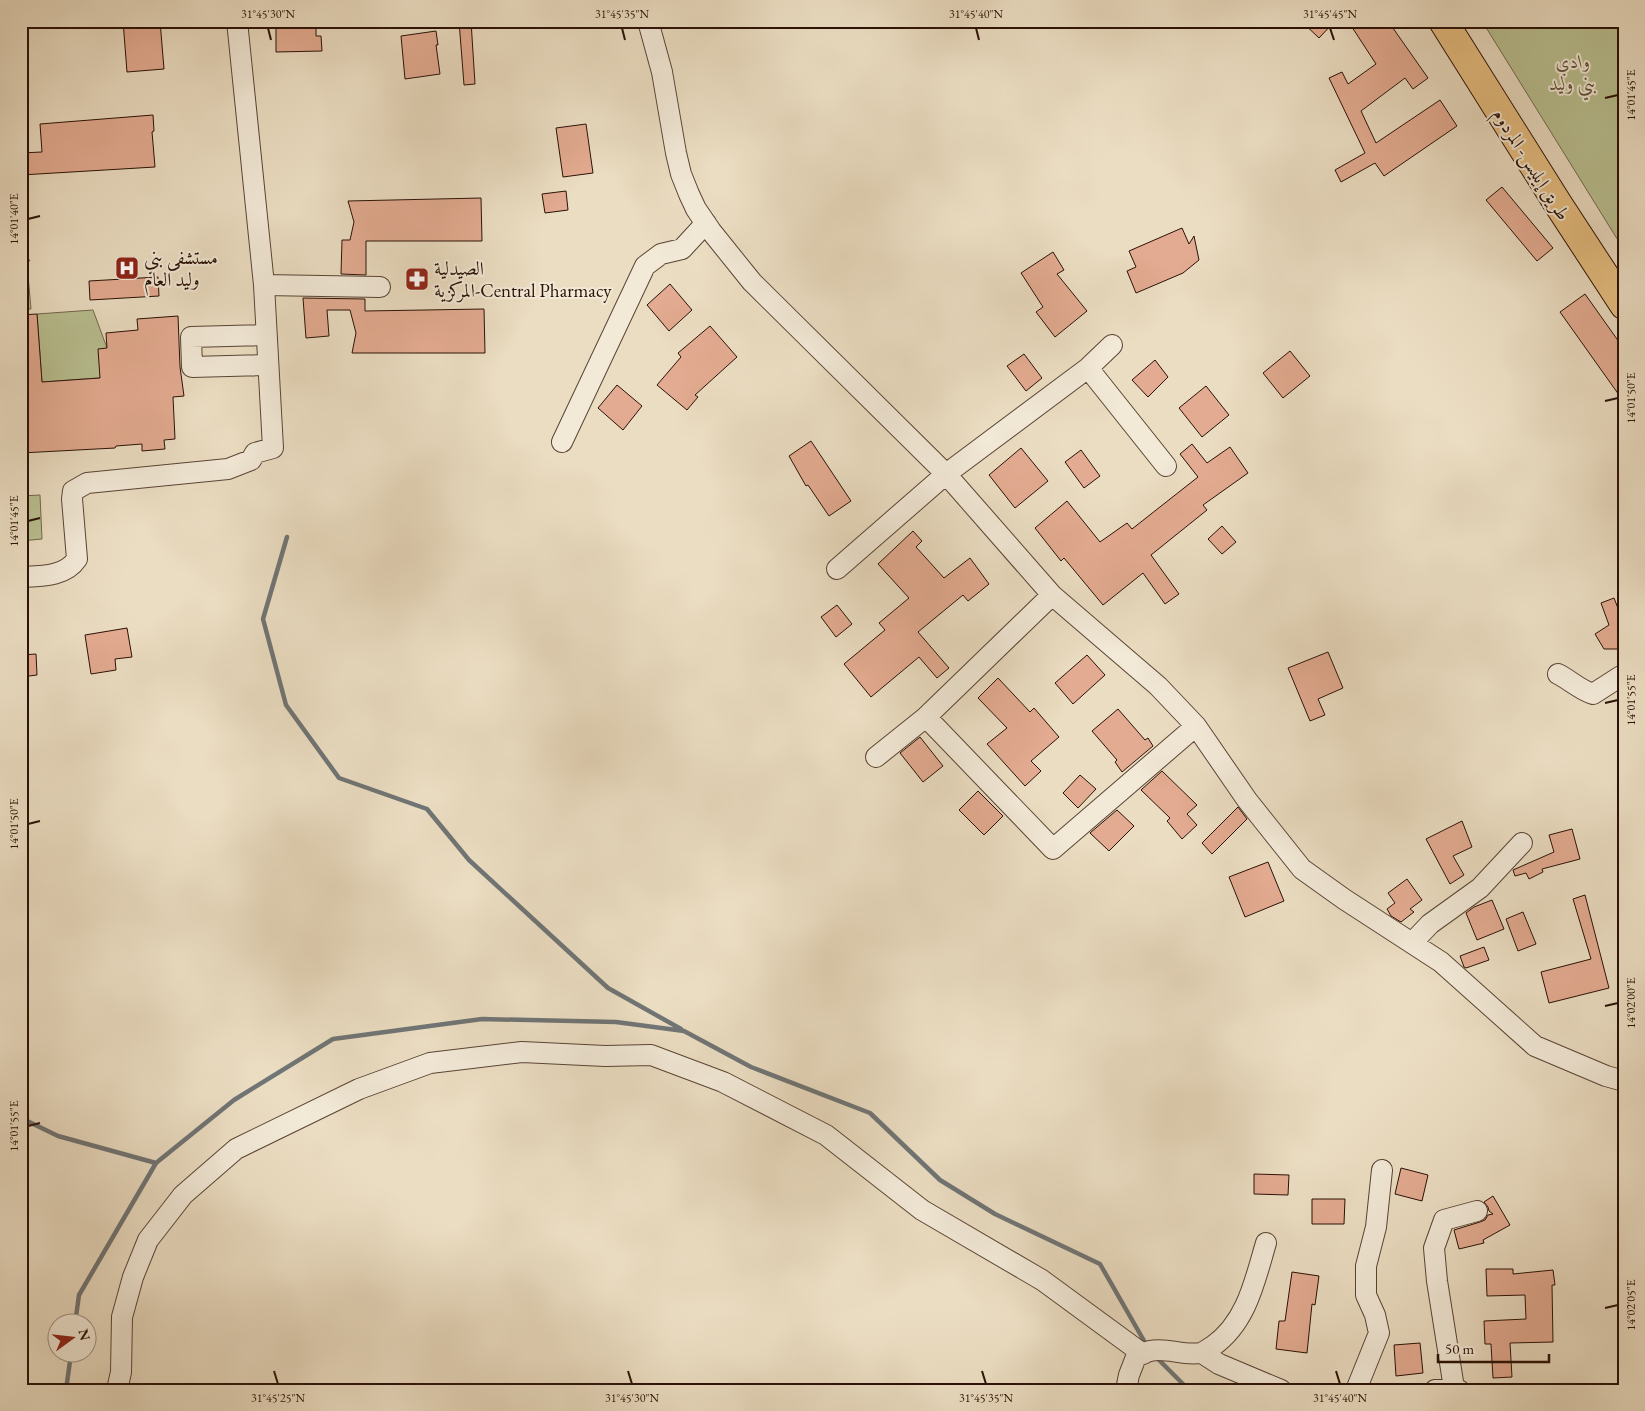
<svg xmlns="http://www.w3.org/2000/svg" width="1645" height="1411" font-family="'EB Garamond',Amiri,serif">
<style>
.green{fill:#b9c092;stroke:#72684c}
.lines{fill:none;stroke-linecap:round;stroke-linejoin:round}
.stream{stroke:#707575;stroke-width:4.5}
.building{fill:#e3ab91;stroke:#2a1106}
.minor-casing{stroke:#5a4435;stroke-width:22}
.highway-casing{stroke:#2a1106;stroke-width:30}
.minor{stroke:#f2e9d7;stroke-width:20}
.highway{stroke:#e6be81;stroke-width:28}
.ticks{fill:none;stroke:#2a1106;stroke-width:2}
.labels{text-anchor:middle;stroke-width:4;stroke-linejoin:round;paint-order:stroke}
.park-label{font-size:19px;font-style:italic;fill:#5c4e37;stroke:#f2e9d7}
.street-label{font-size:19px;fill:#2a1106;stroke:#f2e9d7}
.poi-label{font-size:19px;fill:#2a1106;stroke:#f2e9d7;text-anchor:start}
.neatline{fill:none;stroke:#2a1106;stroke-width:2}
.ticks-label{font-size:12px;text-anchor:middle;fill:#2a1106}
</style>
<rect width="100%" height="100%" fill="#ebddc2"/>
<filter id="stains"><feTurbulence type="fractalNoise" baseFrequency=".004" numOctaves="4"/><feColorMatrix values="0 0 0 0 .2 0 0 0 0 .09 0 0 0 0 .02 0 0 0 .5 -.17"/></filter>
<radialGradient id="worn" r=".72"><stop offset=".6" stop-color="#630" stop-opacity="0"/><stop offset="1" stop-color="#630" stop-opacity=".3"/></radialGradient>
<path class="green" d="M 1482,21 L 1624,21 L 1624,250 Z
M 30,260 L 27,264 L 31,309 L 21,309 L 21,261 Z
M 93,310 L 107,348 L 112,377 L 42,382 L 37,314 Z
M 40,495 L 42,539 L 21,541 L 21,496 Z"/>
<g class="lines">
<path class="stream" d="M 287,537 L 263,619 L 286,705 L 339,778 L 427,809 L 469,860 L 608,988 L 681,1029
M 21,1118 L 58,1136 L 156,1163
M 75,1324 L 79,1295 L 156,1163 L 234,1100 L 333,1039 L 482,1019 L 616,1022 L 684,1031 L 751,1067 L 870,1113 L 940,1180 L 995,1214 L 1100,1264 L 1147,1346
M 1156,1357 L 1189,1390
M 66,1390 L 71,1354"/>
</g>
<path class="building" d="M 123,21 L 160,21 L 164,69 L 127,72 Z
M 276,21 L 309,21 L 309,27 L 316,27 L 316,36 L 321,36 L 322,51 L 276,52 Z
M 459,21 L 471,21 L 475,84 L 464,85 Z
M 1301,21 L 1335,21 L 1319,38 Z
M 1348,21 L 1388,21 L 1428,78 L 1413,89 L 1405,78 L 1361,111 L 1376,143 L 1440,100 L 1457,126 L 1384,176 L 1375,163 L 1341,182 L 1335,170 L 1365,153 L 1329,78 L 1342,72 L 1348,84 L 1376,64 Z
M 436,31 L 438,45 L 436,45 L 440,74 L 405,79 L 401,36 Z
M 153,115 L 154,131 L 152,132 L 155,167 L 21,175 L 21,153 L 42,152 L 40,124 Z
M 586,124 L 593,173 L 563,177 L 556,128 Z
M 1502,187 L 1553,248 L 1537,261 L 1486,200 Z
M 566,191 L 568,210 L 545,213 L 542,194 Z
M 481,198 L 482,241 L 366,241 L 366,275 L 341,274 L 342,240 L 350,240 L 354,222 L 348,201 Z
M 1182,228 L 1189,244 L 1194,236 L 1199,260 L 1183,273 L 1136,293 L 1127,271 L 1136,267 L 1129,251 Z
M 1053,252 L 1064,270 L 1057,274 L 1087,311 L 1055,337 L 1036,312 L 1043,307 L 1021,273 Z
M 158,277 L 159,296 L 90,300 L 89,281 Z
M 670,284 L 692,310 L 669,331 L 647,305 Z
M 1585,294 L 1624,349 L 1624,402 L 1560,312 Z
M 303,298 L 365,299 L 365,311 L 484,309 L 485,353 L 352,353 L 356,333 L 350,310 L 327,310 L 329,336 L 306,338 Z
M 37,314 L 42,382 L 100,378 L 98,349 L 107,348 L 106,333 L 138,330 L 137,319 L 178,316 L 180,367 L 184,396 L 173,397 L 175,439 L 164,440 L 165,449 L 142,451 L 142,444 L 116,446 L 115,448 L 21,453 L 21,315 Z
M 710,326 L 737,357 L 695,395 L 698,397 L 687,410 L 657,385 L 681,357 L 678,353 Z
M 1290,351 L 1310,376 L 1283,398 L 1263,373 Z
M 1024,354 L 1042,378 L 1026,391 L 1007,366 Z
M 1155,360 L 1168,377 L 1148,397 L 1132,380 Z
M 617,385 L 642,406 L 623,430 L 598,408 Z
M 1206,386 L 1229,415 L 1202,437 L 1179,408 Z
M 811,441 L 851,501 L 829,516 L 808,485 L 806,486 L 789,456 Z
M 1192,444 L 1207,463 L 1230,447 L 1248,473 L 1203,505 L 1207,510 L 1151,555 L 1179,594 L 1165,604 L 1143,573 L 1103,605 L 1064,558 L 1061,561 L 1035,528 L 1067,501 L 1100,542 L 1127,523 L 1132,529 L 1198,477 L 1180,454 Z
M 1021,448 L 1048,481 L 1015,508 L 989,475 Z
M 1081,450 L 1100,476 L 1084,488 L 1065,462 Z
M 1222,526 L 1236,542 L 1222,554 L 1208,539 Z
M 913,531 L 922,541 L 916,547 L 944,578 L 970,558 L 989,584 L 968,601 L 963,595 L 918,632 L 949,668 L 937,678 L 919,657 L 871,697 L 844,664 L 885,630 L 879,623 L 909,598 L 878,564 Z
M 1614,598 L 1621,616 L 1624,616 L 1624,649 L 1604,649 L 1595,634 L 1609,625 L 1601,603 Z
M 837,605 L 852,624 L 836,637 L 821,617 Z
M 127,628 L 132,657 L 115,659 L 116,670 L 91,674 L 85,635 Z
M 1328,652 L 1343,688 L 1318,699 L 1325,715 L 1310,721 L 1288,668 Z
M 36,654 L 37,675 L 21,677 L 21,655 Z
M 1087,655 L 1105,675 L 1073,704 L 1055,683 Z
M 998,678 L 1030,712 L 1034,708 L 1059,737 L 1031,761 L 1041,771 L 1025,786 L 987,744 L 1007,728 L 978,698 Z
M 1118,709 L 1145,740 L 1148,738 L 1153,746 L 1122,772 L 1115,762 L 1117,760 L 1092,731 Z
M 920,737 L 943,766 L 923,782 L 900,753 Z
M 1162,771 L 1197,805 L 1187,814 L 1197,825 L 1182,839 L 1167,821 L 1170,818 L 1141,790 Z
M 1080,775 L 1096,789 L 1078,808 L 1063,793 Z
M 978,791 L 1003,816 L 984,835 L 959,810 Z
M 1238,807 L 1247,819 L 1212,854 L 1202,843 Z
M 1117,810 L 1134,826 L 1109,851 L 1090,833 Z
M 1462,821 L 1472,847 L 1453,856 L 1464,875 L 1450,884 L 1426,839 Z
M 1572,829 L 1580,859 L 1542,869 L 1543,872 L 1529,879 L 1526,873 L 1515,876 L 1513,870 L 1554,852 L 1549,835 Z
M 1268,862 L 1284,901 L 1245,917 L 1229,877 Z
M 1407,879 L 1422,900 L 1410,909 L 1414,912 L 1401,922 L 1391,916 L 1387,909 L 1395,903 L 1388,893 Z
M 1585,895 L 1609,988 L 1549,1003 L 1541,972 L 1591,959 L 1573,899 Z
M 1492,900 L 1504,929 L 1477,940 L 1466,913 L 1474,907 Z
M 1523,912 L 1536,944 L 1518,951 L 1506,919 Z
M 1484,947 L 1489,960 L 1466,968 L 1464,967 L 1460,956 Z
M 1401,1168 L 1428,1175 L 1422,1201 L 1395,1194 Z
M 1254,1174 L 1289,1175 L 1288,1195 L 1254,1194 Z
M 1493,1196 L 1510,1225 L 1483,1240 L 1484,1243 L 1459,1249 L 1454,1230 L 1480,1222 L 1485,1220 L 1488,1215 L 1493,1214 L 1489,1211 L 1488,1207 L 1484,1202 Z
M 1312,1199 L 1345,1199 L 1344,1224 L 1312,1224 Z
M 1486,1269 L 1513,1269 L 1513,1274 L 1553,1270 L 1555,1285 L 1552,1285 L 1553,1342 L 1510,1343 L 1512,1377 L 1493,1378 L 1491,1344 L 1485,1344 L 1484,1321 L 1526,1319 L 1525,1295 L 1487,1296 Z
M 1292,1272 L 1319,1276 L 1315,1305 L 1312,1304 L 1307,1353 L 1276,1349 L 1279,1321 L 1285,1321 Z
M 1420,1343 L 1423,1373 L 1396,1376 L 1394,1345 Z"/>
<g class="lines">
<g class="minor-casing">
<path id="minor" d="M 648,21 L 662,72 L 676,153 L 681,174 L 689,194 L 696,209 L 711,231 L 752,282 L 946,474 L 1052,595 L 1158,686 L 1196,726 L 1247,800 L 1302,869 L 1344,899 L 1441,962 L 1535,1046 L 1606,1076 L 1624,1081
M 264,285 L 380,287
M 265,335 L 191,337 L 192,367 L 268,365
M 1088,368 L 1166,466
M 562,442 L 645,266 L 661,254 L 682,249 L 706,223
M 837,569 L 946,474 L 1088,368 L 1112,345
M 21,577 C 41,576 65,577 77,559 L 72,499 L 73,491 L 87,483 L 228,469 L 251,460 L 255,453 L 273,448 L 264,285 L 237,21
M 1558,674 C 1570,680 1580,690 1593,694 L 1621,676 L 1624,677
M 926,717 L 1053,849 L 1196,726
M 876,757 L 926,717 L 1052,595
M 1412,943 L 1430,924 L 1480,888 L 1522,843
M 1202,1353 L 1219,1364 L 1281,1390
M 1454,1388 L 1437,1281 L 1434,1248 L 1444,1220 L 1477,1211
M 117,1390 L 121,1372 L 122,1317 L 133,1277 L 148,1240 L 183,1195 L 236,1149 L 359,1089 L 430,1063 L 522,1052 L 605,1056 L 651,1055 L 723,1082 L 826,1135 L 922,1210 L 1042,1280 L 1143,1354
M 1126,1390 L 1129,1375 L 1136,1357 C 1141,1355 1146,1352 1150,1351 C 1167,1347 1182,1356 1200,1353 C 1205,1352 1209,1348 1213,1346 C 1247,1322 1255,1280 1266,1243
M 1356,1390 L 1379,1333 L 1375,1315 L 1366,1295 L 1366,1266 L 1376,1227 L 1382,1170
M 1435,1390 L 1454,1388 L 1459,1390"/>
</g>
<g class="highway-casing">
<path id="highway" d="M 1443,21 L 1558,204 L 1624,305"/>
</g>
<use href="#minor" class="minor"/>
<use href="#highway" class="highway"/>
</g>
<path class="ticks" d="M 268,28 L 271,40M 622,28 L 625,40M 976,28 L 979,40M 1330,28 L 1334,40M 1605,98 L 1618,95M 28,219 L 40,216M 1605,401 L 1618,398M 28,521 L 40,518M 1605,703 L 1618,700M 28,824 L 40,821M 1605,1006 L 1618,1003M 28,1126 L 40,1123M 1605,1308 L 1618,1305M 274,1371 L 278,1384M 628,1371 L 632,1384M 982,1371 L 986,1384M 1336,1371 L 1340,1384"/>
<defs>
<g id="hospital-square" transform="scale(1.25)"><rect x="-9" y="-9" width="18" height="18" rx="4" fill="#8f2418" stroke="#f2e9d7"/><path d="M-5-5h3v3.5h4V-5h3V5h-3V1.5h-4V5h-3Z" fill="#fff"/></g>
<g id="pharmacy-square" transform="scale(1.25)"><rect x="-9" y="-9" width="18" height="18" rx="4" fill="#8f2418" stroke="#f2e9d7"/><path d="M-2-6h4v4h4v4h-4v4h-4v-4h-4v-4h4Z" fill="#fff"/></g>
</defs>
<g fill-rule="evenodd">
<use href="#hospital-square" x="127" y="268"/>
<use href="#pharmacy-square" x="417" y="279"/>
</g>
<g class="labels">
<g class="park-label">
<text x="1573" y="68">وادي<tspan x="1573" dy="22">بني وليد</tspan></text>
</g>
<g class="street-label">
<text transform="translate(1532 164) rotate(58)" y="7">طريق إيليس- المردوم</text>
</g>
<g class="poi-label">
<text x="144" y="264">مستشفى بني<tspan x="144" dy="22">وليد العام</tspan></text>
<text x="434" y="275">الصيدلية<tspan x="434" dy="22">المركزية-Central Pharmacy</tspan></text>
</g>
</g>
<rect width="1645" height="1411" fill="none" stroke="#ebddc2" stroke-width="55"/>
<g transform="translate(72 1338) rotate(75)"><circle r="24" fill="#f2e9d7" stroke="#a29383"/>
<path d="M0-4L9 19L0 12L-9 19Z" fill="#8f2418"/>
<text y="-8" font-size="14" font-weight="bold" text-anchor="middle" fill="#2a1106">N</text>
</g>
<path d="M1438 1354v8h111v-8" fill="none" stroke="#2a1106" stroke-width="2.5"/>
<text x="1445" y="1354" font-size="15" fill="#2a1106" stroke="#f2e9d7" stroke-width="4" paint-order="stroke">50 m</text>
<rect x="28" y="28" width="1590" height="1356" class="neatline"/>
<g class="ticks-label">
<text x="268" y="18">31°45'30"N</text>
<text x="622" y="18">31°45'35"N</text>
<text x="976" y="18">31°45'40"N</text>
<text x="1330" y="18">31°45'45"N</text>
<text transform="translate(1631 95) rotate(-90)" y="4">14°01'45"E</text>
<text transform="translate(14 219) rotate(-90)" y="4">14°01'40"E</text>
<text transform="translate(1631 398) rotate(-90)" y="4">14°01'50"E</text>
<text transform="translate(14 521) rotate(-90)" y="4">14°01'45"E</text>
<text transform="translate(1631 700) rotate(-90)" y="4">14°01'55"E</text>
<text transform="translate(14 824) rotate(-90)" y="4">14°01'50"E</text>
<text transform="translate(1631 1003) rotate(-90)" y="4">14°02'00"E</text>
<text transform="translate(14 1126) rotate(-90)" y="4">14°01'55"E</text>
<text transform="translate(1631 1305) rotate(-90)" y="4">14°02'05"E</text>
<text x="278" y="1402">31°45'25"N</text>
<text x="632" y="1402">31°45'30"N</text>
<text x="986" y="1402">31°45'35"N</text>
<text x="1340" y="1402">31°45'40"N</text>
</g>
<rect width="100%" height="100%" filter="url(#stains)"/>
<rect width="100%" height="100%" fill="url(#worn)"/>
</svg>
